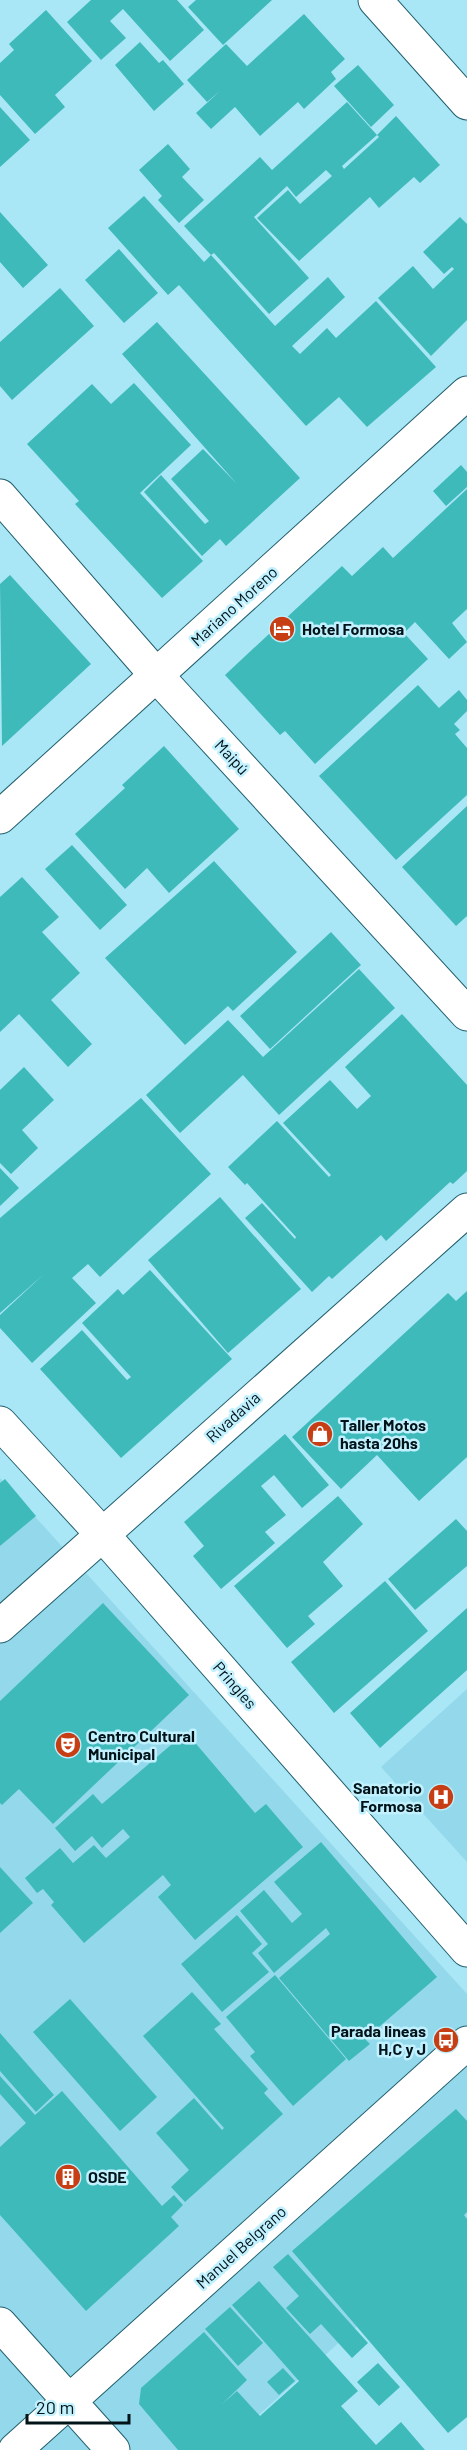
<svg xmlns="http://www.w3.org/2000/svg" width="467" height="2450" font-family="Barlow,sans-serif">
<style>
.built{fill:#93d9eb}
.building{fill:#3fbabb}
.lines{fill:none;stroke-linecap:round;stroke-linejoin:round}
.street-casing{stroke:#225f6d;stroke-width:35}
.street{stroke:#fff;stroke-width:33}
.labels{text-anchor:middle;stroke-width:5;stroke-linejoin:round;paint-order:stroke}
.street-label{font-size:16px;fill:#001319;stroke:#c1f1fe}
.poi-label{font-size:16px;font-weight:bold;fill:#001319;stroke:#c1f1fe;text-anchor:start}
</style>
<rect width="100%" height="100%" fill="#a9e6f6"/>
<path class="built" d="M 0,1478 L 467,1994 L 467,2227 L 220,2450 L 0,2450 Z
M 467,1689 L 467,1862 L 381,1767 Z"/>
<path class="building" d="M 91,0 L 177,0 L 204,30 L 170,61 L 123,9 L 110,21 L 126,38 L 101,60 L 67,22 Z
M 196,0 L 272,0 L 223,45 L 188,7 Z
M 46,10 L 92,61 L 55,95 L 65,107 L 35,134 L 0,95 L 0,63 L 14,50 L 9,44 Z
M 304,14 L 345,59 L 331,72 L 336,79 L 304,109 L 298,102 L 260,136 L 235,107 L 211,129 L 196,113 L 220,91 L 207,102 L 187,80 L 226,44 L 247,66 Z
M 140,42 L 159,63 L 163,60 L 184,84 L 154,111 L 115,65 Z
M 358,65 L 394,105 L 371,127 L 334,86 Z
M 347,102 L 377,135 L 342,166 L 344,169 L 379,137 L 377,135 L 396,116 L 440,165 L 420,183 L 414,177 L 379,208 L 370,197 L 299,261 L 257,218 L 288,190 L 300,204 L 332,176 L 326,170 L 296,197 L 287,186 L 254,217 L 309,278 L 269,314 L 214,253 L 211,255 L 184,226 L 260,157 L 272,170 Z
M 0,107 L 30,140 L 0,167 Z
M 168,144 L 190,169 L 182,177 L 204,200 L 179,223 L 158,200 L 162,196 L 139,170 Z
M 144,196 L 204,262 L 211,255 L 275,326 L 328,277 L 345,297 L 292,346 L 300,354 L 327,328 L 336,338 L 376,301 L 436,367 L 367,427 L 339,397 L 306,426 L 179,285 L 168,295 L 108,228 Z
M 0,212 L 48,265 L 23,288 L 0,262 Z
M 460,217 L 467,224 L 467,320 L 431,356 L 378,298 L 413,266 L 433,289 L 454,269 L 452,267 L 444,274 L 423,252 Z
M 119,249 L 158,293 L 124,323 L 85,280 Z
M 60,288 L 94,326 L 12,400 L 0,386 L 0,342 Z
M 157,322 L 300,478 L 226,546 L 220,539 L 202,556 L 144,492 L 161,475 L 205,524 L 209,521 L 171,479 L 203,449 L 237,484 L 122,354 Z
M 134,383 L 191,445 L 140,493 L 203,561 L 162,598 L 75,504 L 79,501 L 27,444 L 92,384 L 111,404 Z
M 461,465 L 467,472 L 467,487 L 446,506 L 433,491 Z
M 467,489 L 467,609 L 452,623 L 467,642 L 449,659 L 415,622 L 404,633 L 428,659 L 315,764 L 285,731 L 280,735 L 225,675 L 342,566 L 352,576 L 383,547 L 393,558 Z
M 10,575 L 91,664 L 2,746 L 0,584 Z
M 418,685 L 439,708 L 459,690 L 467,700 L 467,711 L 454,724 L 460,730 L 455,734 L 467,748 L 467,795 L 396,860 L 319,776 Z
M 164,746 L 239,829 L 169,893 L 147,868 L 125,889 L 75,834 L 125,788 L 122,785 Z
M 467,806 L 467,916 L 456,926 L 402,867 Z
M 72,845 L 127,905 L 100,930 L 45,869 Z
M 214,861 L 297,952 L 233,1011 L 228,1006 L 185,1045 L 105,958 Z
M 22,877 L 59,917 L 42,932 L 80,973 L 51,1000 L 92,1044 L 68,1067 L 19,1014 L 0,1032 L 0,897 Z
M 331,932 L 361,965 L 270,1049 L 240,1016 Z
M 359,969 L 395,1008 L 279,1115 L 243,1075 L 180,1133 L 146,1095 L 228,1020 L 263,1057 Z
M 402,1014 L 467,1085 L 467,1171 L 453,1184 L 450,1182 L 386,1241 L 381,1235 L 332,1279 L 329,1276 L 312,1292 L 245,1218 L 262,1203 L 295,1239 L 296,1237 L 247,1183 L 245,1185 L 228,1167 L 277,1121 L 329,1177 L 331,1175 L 283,1123 L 330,1080 L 357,1109 L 371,1096 L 345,1067 Z
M 24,1067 L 54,1100 L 22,1130 L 38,1148 L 11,1174 L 0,1163 L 0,1090 Z
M 141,1098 L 211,1174 L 100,1277 L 88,1264 L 72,1278 L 96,1303 L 32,1363 L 0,1328 L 0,1315 L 44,1274 L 0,1313 L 0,1218 Z
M 0,1168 L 19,1188 L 0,1206 Z
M 220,1197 L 301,1289 L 228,1353 L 148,1260 Z
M 150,1270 L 232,1359 L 121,1458 L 40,1369 L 82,1330 L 127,1380 L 131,1377 L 82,1323 L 118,1289 L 123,1295 Z
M 467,1291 L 467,1457 L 419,1501 L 377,1455 L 341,1489 L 292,1437 L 448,1293 L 456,1301 Z
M 285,1434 L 329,1485 L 302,1508 L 274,1475 L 261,1486 L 286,1515 L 265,1532 L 275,1543 L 221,1589 L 193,1556 L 204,1546 L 184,1522 Z
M 5,1479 L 36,1516 L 0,1546 L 0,1483 Z
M 338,1496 L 363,1524 L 323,1562 L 343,1586 L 308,1616 L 315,1624 L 287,1648 L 234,1586 Z
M 456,1519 L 467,1531 L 467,1566 L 415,1610 L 388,1579 Z
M 385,1581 L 428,1631 L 334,1713 L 291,1662 Z
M 103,1603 L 189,1695 L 53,1824 L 19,1789 L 2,1805 L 0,1803 L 0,1701 Z
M 467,1608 L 467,1670 L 380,1748 L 350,1713 Z
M 186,1732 L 255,1813 L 266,1804 L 303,1847 L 195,1940 L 158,1897 L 171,1885 L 163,1875 L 84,1943 L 51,1905 L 54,1902 L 43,1889 L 37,1893 L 25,1878 L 60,1848 L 73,1863 L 94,1845 L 106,1858 L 130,1837 L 123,1829 L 102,1848 L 92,1836 L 75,1851 L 55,1828 L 93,1794 L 102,1804 Z
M 321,1842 L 437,1977 L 365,2039 L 370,2044 L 349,2061 L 279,1978 L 330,1934 L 326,1928 L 274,1973 L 258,1953 L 268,1944 L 240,1911 L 264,1890 L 292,1923 L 302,1914 L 274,1882 Z
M 0,1867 L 33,1903 L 0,1933 Z
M 237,1915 L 262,1944 L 252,1953 L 269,1972 L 222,2012 L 181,1964 Z
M 275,1975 L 346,2059 L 293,2106 L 250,2056 L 255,2052 L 226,2017 Z
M 192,1992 L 221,2024 L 214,2029 L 268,2089 L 264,2093 L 283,2114 L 185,2202 L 171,2187 L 189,2170 L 156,2133 L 194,2098 L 222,2130 L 224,2128 L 143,2036 Z
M 70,1999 L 157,2097 L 120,2131 L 33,2032 Z
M 0,2033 L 54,2095 L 36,2112 L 0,2071 Z
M 0,2076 L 35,2115 L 62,2091 L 162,2206 L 174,2195 L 183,2205 L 171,2217 L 179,2226 L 86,2311 L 0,2215 L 0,2147 L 26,2123 L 0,2094 Z
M 456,2109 L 467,2121 L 467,2212 L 464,2215 L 467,2219 L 467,2417 L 448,2433 L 292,2251 Z
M 288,2254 L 368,2343 L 352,2358 L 321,2324 L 310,2334 L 286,2308 L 299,2296 L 273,2267 Z
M 259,2281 L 358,2391 L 341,2406 L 376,2445 L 401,2422 L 425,2450 L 178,2450 L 139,2404 L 141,2388 L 204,2332 L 247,2380 L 221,2405 L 237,2391 L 260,2416 L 299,2381 L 232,2305 Z
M 230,2307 L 263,2343 L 238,2366 L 205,2329 Z
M 378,2363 L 400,2387 L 379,2406 L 357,2382 Z
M 283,2368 L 295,2381 L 279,2395 L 267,2382 Z"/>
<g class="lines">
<g class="street-casing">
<path id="street" d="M 375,0 L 467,103
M 0,496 L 157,676 L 467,1014
M 0,817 L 467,393
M 0,1423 L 102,1534 L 467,1950
M 0,1626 L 467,1210
M 0,2324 L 113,2450
M 15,2450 L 467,2043"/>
</g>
<use href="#street" class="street"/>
</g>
<defs>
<g id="hotel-disc" transform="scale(1.35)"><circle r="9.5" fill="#c73e15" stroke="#c1f1fe"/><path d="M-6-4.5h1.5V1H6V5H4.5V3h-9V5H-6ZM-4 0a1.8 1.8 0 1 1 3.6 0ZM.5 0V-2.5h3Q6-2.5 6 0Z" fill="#fff"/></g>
<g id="shop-disc" transform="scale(1.35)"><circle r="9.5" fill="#c73e15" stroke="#c1f1fe"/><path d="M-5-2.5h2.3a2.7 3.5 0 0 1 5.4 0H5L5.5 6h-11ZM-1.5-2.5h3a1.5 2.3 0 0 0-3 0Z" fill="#fff"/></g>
<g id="theatre-disc" transform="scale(1.35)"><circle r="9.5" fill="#c73e15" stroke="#c1f1fe"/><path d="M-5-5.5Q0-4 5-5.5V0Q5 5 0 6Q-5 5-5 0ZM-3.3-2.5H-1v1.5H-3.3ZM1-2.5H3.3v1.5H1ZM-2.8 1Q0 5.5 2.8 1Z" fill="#fff"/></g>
<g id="hospital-disc" transform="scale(1.35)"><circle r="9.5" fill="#c73e15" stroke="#c1f1fe"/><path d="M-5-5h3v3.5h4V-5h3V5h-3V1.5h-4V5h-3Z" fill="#fff"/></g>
<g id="bus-disc" transform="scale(1.35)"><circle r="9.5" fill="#c73e15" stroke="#c1f1fe"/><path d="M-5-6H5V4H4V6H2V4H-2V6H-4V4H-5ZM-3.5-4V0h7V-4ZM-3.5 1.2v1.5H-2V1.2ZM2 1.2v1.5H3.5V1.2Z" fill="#fff"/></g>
<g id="building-disc" transform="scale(1.35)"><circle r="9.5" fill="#c73e15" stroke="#c1f1fe"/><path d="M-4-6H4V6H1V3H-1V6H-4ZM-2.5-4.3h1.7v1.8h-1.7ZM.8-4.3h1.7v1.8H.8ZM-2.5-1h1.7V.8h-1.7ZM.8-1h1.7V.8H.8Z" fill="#fff"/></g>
</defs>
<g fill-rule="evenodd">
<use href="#hotel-disc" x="282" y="629"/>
<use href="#shop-disc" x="320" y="1434"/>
<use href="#theatre-disc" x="68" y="1745"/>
<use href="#hospital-disc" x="441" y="1797"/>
<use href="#bus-disc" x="446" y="2040"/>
<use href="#building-disc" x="68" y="2177"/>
</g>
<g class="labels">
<g class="street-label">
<text transform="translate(234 606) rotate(-42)" y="6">Mariano Moreno</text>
<text transform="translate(232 757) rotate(47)" y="6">Maipú</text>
<text transform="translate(233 1417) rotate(-42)" y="6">Rivadavia</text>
<text transform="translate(235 1685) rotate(49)" y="6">Pringles</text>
<text transform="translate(241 2247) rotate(-42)" y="6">Manuel Belgrano</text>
</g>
<g class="poi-label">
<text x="302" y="635">Hotel Formosa</text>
<text x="340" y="1431">Taller Motos<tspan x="340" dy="18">hasta 20hs</tspan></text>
<text x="88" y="1742">Centro Cultural<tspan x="88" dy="18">Municipal</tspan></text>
<text x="422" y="1794" text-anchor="end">Sanatorio<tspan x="422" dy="18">Formosa</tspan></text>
<text x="426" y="2037" text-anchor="end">Parada lineas<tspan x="426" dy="18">H,C y J</tspan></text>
<text x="88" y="2183">OSDE</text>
</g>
</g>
<path d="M27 2414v9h102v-9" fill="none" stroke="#001319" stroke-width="3"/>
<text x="36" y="2414" font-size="18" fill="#001319" stroke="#c1f1fe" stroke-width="4.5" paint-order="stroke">20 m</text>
</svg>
